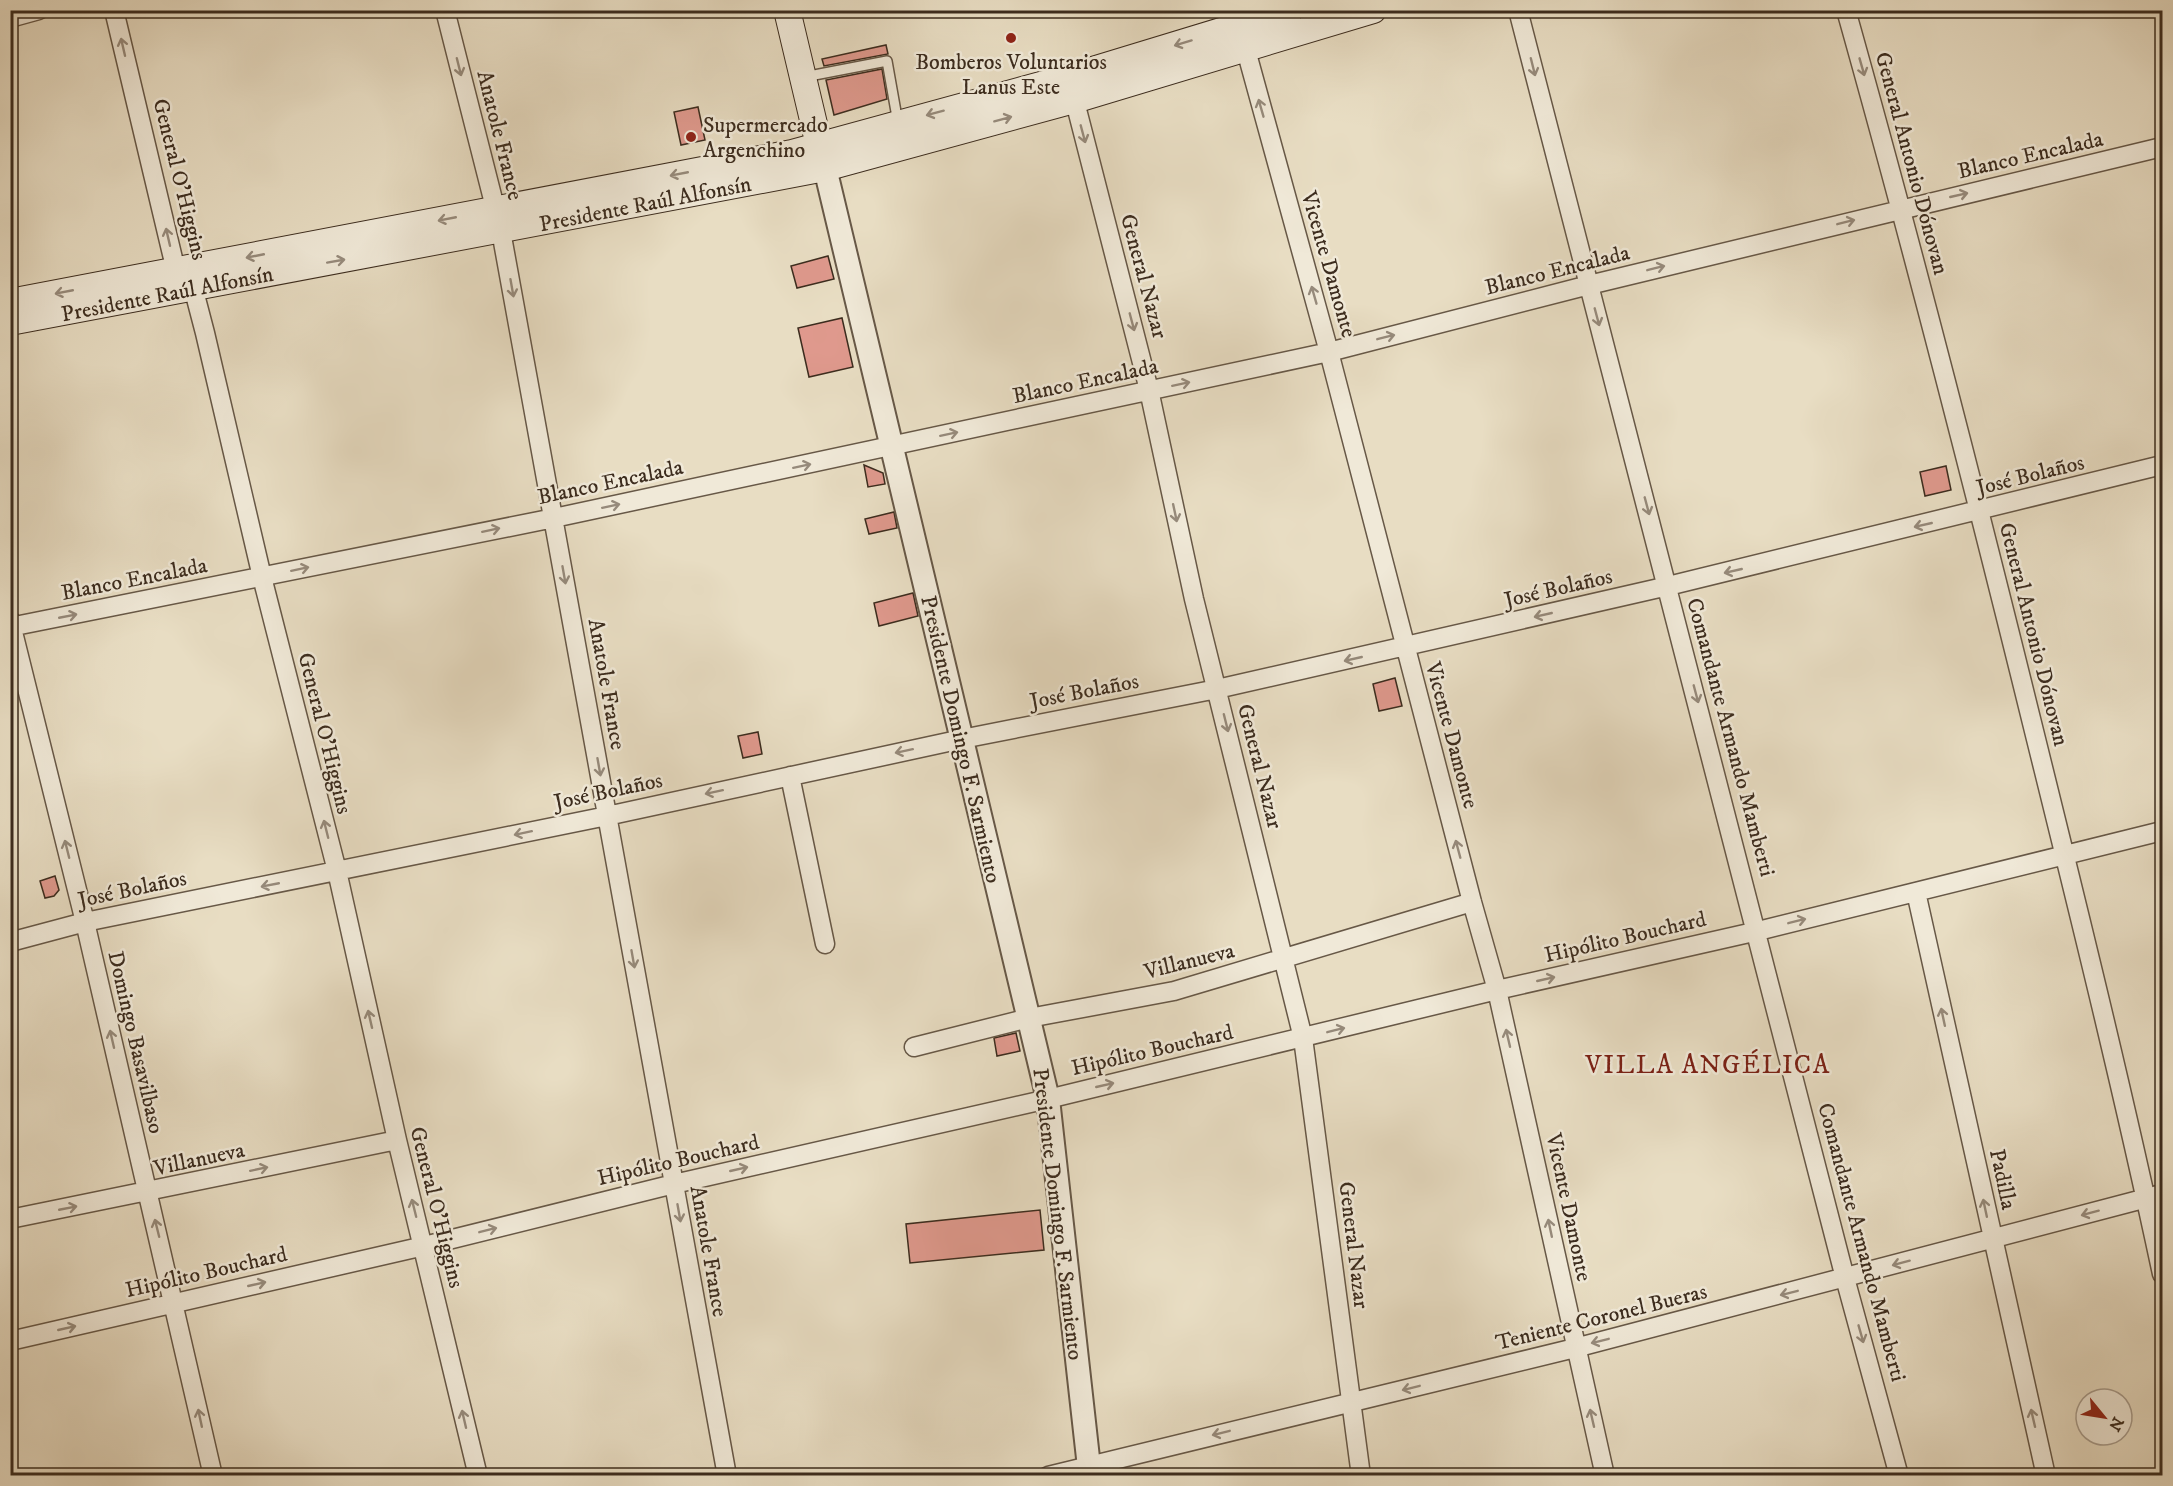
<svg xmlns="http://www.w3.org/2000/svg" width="2173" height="1486" font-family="'IM FELL DW Pica',serif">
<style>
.building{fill:#df998d;stroke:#3c2c1e;stroke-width:1.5}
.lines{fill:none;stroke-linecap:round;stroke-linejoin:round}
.service-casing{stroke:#675847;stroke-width:12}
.minor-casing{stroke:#675847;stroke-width:21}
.tertiary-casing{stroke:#675847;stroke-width:26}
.secondary-casing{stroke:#3c2c1e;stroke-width:28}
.service{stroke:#f0e9d8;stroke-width:9}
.minor{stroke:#f0e9d8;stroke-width:18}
.tertiary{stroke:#f0e9d8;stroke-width:22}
.secondary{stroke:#f0e9d8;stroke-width:26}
.oneway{stroke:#968a7b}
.poi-dot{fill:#8f2418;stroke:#f0e9d8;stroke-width:2}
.labels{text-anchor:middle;stroke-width:5;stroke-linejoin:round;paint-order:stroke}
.poi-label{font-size:22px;fill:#3c2c1e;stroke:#f0e9d8}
.street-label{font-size:22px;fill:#3c2c1e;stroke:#f0e9d8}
.quarter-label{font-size:26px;letter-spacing:1.5px;fill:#7a1f14;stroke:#f0e9d8}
</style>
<rect width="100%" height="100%" fill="#e8ddc3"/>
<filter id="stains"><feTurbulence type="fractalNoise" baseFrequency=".00333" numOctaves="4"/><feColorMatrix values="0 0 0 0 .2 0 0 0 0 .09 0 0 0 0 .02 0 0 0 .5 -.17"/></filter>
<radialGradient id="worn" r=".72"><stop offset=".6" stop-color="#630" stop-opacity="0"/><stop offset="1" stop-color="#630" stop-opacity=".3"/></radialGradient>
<path class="building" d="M 886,45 L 888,54 L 824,66 L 822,59 Z
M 882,69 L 887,99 L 834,115 L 826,80 Z
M 698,107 L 705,140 L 681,145 L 674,112 Z
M 828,256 L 834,279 L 797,288 L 791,266 Z
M 842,318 L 853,367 L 809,377 L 798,328 Z
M 864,465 L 883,473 L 885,484 L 868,487 Z
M 1946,466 L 1951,490 L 1925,496 L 1920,472 Z
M 894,512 L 897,528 L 869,534 L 865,519 Z
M 913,593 L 918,616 L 879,626 L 874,603 Z
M 1395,678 L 1402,706 L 1379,711 L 1373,684 Z
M 758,732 L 762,754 L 743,758 L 738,736 Z
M 55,876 L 59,890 L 54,896 L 45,898 L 40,881 Z
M 1016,1033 L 1020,1051 L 997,1056 L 994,1038 Z
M 1040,1210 L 1044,1250 L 910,1263 L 906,1224 Z"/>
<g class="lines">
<g class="service-casing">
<path id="service" d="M 804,77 L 887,61 L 898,123"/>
</g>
<g class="minor-casing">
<path id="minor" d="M 114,10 L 176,271 L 193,287 L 205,333 L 262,577 L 337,871 L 397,1140 L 478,1476
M 445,10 L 501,231 L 727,1476
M 1235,10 L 1329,352 L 1472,902 L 1497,990 L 1605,1476
M 1518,10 L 1845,1278 L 1899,1476
M 1846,10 C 1914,252 1976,495 2036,739 C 2080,917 2124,1095 2162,1274
M 10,18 L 39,10
M 1072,90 L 1149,390 L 1194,599 L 1303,1038 L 1361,1476
M 10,620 L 85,922 L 213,1476
M 10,627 L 554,518 L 1329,352 L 1589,285 L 2162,147
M 790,776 L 825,944
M 1916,892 L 2046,1476
M 10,942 L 85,922 L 607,816 L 962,739 L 1217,689 L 1668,586 L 2162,465
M 914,1047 L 1029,1018 L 1174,991 L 1472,902
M 10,1219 L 397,1140
M 10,1341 L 424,1246 L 674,1184 L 1048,1099 L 1497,990 L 1758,931 L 2162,831
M 1048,1476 L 1575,1348 L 2162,1194"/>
</g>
<g class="tertiary-casing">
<path id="tertiary" d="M 825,168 L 1048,1099 L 1090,1476"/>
</g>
<g class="secondary-casing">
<path id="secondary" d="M 787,10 L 823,162
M 10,302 L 792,153 L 1070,77 L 1290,10
M 10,322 L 825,168 L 1074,100 L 1373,10"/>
</g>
<use href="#service" class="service"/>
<use href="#minor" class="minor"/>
<use href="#tertiary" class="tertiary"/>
<use href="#secondary" class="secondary"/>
</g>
<defs><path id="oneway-shaft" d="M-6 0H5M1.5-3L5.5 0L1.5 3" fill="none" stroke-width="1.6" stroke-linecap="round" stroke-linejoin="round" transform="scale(1.5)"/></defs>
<g class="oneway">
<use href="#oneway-shaft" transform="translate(1183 43) rotate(163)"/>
<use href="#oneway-shaft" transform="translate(123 47) rotate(-103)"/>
<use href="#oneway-shaft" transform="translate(459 67) rotate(76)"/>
<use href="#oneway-shaft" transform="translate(1533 67) rotate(76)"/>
<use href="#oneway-shaft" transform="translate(1862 67) rotate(74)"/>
<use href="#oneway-shaft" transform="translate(1261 108) rotate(-106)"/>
<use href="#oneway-shaft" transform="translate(935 113) rotate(165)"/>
<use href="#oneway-shaft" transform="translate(1003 119) rotate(-15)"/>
<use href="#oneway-shaft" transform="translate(1083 134) rotate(75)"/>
<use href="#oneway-shaft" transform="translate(679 174) rotate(169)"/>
<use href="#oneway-shaft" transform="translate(1959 195) rotate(-13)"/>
<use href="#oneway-shaft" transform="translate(447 219) rotate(169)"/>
<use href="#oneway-shaft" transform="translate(1846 222) rotate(-14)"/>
<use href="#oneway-shaft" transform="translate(168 237) rotate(-103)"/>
<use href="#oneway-shaft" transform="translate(255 256) rotate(169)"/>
<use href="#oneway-shaft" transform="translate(336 261) rotate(-10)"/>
<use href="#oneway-shaft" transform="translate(1656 268) rotate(-14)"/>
<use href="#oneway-shaft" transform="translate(512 288) rotate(80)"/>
<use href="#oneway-shaft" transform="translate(64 292) rotate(169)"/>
<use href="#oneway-shaft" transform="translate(1314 295) rotate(-106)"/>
<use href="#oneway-shaft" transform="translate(1597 317) rotate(75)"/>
<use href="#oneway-shaft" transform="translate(1132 322) rotate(75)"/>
<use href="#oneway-shaft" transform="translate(1386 337) rotate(-14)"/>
<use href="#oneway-shaft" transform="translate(1181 384) rotate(-12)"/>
<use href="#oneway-shaft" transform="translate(949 434) rotate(-12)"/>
<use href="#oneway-shaft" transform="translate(802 466) rotate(-12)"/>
<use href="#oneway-shaft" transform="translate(611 506) rotate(-12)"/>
<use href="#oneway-shaft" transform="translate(1647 506) rotate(75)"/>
<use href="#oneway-shaft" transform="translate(1175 513) rotate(78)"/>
<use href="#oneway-shaft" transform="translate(1923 525) rotate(167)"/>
<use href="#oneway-shaft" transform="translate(491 530) rotate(-12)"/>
<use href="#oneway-shaft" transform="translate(300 569) rotate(-12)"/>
<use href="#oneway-shaft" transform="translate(1733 571) rotate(167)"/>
<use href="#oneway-shaft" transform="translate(564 575) rotate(80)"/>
<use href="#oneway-shaft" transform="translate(1543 615) rotate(167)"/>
<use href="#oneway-shaft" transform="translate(68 616) rotate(-11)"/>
<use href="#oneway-shaft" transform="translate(1353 659) rotate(167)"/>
<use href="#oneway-shaft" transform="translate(1696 694) rotate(75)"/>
<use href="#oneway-shaft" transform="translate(1226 723) rotate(76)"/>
<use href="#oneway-shaft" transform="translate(904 751) rotate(168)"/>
<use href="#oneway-shaft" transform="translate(599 767) rotate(80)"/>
<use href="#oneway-shaft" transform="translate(714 792) rotate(168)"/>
<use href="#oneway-shaft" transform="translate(326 829) rotate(-104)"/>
<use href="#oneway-shaft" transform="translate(523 833) rotate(168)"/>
<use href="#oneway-shaft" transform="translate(67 849) rotate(-104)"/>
<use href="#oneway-shaft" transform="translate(1458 849) rotate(-105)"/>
<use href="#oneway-shaft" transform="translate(270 885) rotate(169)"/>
<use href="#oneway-shaft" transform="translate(1797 921) rotate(-14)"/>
<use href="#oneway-shaft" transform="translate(633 959) rotate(80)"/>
<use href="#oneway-shaft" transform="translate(1546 979) rotate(-13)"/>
<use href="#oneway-shaft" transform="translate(1943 1017) rotate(-102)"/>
<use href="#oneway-shaft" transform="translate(370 1019) rotate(-103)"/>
<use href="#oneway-shaft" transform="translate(1336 1030) rotate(-14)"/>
<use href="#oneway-shaft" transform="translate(1508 1038) rotate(-103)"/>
<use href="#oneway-shaft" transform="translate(112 1039) rotate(-103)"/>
<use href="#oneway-shaft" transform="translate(1105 1085) rotate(-13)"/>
<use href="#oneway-shaft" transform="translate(259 1169) rotate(-12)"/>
<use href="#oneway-shaft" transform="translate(739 1169) rotate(-13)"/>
<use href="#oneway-shaft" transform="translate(68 1208) rotate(-11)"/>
<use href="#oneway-shaft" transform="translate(414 1208) rotate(-104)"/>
<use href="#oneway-shaft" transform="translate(1985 1208) rotate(-102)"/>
<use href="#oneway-shaft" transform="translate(679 1213) rotate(80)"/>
<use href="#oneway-shaft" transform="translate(2090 1213) rotate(165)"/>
<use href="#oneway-shaft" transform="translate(157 1228) rotate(-104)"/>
<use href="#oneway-shaft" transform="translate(1550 1228) rotate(-102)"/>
<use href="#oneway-shaft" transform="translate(488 1230) rotate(-14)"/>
<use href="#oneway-shaft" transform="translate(1901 1263) rotate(165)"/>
<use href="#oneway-shaft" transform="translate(257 1284) rotate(-13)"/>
<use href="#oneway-shaft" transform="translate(1789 1293) rotate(166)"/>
<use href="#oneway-shaft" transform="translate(67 1328) rotate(-13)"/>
<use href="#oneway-shaft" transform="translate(1861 1334) rotate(74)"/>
<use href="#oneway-shaft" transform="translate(1600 1341) rotate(166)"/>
<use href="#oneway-shaft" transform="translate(1411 1388) rotate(166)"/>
<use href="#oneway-shaft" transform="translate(200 1418) rotate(-102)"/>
<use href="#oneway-shaft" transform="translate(1592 1418) rotate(-103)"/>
<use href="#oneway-shaft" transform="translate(2033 1418) rotate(-103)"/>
<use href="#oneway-shaft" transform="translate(464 1419) rotate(-103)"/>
<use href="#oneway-shaft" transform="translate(1221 1433) rotate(166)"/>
</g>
<g class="poi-dot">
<circle cx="1011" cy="38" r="6"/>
<circle cx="691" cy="137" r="6"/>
</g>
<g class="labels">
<g class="poi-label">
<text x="1011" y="69">Bomberos Voluntarios<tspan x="1011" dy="25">Lanus Este</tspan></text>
<text x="703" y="132" text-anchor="start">Supermercado<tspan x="703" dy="25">Argenchino</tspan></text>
</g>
<g class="street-label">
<text transform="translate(501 135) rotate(76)" y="8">Anatole France</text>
<text transform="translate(2030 154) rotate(-13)" y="8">Blanco Encalada</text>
<text transform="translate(1913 163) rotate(75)" y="8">General Antonio Dónovan</text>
<text transform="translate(181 179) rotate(76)" y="8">General O'Higgins</text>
<text transform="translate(645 203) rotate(-11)" y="8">Presidente Raúl Alfonsín</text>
<text transform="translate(1330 264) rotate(74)" y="8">Vicente Damonte</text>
<text transform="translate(1557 269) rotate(-14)" y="8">Blanco Encalada</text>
<text transform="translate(1145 276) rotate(75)" y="8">General Nazar</text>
<text transform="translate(167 293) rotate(-11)" y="8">Presidente Raúl Alfonsín</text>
<text transform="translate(1085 380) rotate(-12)" y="8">Blanco Encalada</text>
<text transform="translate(2030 474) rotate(-14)" y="8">José Bolaños</text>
<text transform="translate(610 481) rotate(-12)" y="8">Blanco Encalada</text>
<text transform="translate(134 578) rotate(-11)" y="8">Blanco Encalada</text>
<text transform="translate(1558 587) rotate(-13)" y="8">José Bolaños</text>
<text transform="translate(2035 634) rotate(76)" y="8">General Antonio Dónovan</text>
<text transform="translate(608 684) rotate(80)" y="8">Anatole France</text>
<text transform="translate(1084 690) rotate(-11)" y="8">José Bolaños</text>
<text transform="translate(326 733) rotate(76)" y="8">General O'Higgins</text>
<text transform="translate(1453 735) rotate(75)" y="8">Vicente Damonte</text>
<text transform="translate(1732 737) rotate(75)" y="8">Comandante Armando Mamberti</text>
<text transform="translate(962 739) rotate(77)" y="8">Presidente Domingo F. Sarmiento</text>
<text transform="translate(1261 766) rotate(76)" y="8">General Nazar</text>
<text transform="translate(608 790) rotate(-12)" y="8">José Bolaños</text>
<text transform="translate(132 888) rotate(-12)" y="8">José Bolaños</text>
<text transform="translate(1625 936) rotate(-13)" y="8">Hipólito Bouchard</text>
<text transform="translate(1189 960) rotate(-14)" y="8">Villanueva</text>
<text transform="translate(137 1042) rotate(77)" y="8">Domingo Basavilbaso</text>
<text transform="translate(1152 1049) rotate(-13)" y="8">Hipólito Bouchard</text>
<text transform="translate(199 1158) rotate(-12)" y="8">Villanueva</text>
<text transform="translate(678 1159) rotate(-13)" y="8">Hipólito Bouchard</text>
<text transform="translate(2004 1179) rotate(78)" y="8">Padilla</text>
<text transform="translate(438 1207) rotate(76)" y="8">General O'Higgins</text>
<text transform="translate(1570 1207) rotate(78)" y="8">Vicente Damonte</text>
<text transform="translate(1059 1214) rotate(83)" y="8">Presidente Domingo F. Sarmiento</text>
<text transform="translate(1863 1242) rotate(75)" y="8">Comandante Armando Mamberti</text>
<text transform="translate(1355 1245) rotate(83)" y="8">General Nazar</text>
<text transform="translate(710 1251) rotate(80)" y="8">Anatole France</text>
<text transform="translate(206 1271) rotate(-13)" y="8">Hipólito Bouchard</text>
<text transform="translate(1601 1316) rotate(-14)" y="8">Teniente Coronel Bueras</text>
</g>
<g class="quarter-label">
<text x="1708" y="1073">VILLA ANGÉLICA</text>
</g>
</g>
<rect width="2173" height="1486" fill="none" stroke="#e8ddc3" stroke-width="36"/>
<rect x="12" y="12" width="2149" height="1462" fill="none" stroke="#3c2c1e" stroke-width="3"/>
<rect x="18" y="18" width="2137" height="1450" fill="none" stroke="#3c2c1e" stroke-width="1.5"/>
<g transform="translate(2104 1417) rotate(120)"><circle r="28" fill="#f0e9d8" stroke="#a89d8e" stroke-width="1.5"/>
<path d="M0-4.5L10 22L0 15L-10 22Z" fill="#8f2418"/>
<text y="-9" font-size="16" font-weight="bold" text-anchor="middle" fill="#3c2c1e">N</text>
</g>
<rect width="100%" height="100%" filter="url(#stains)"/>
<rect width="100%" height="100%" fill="url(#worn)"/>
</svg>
